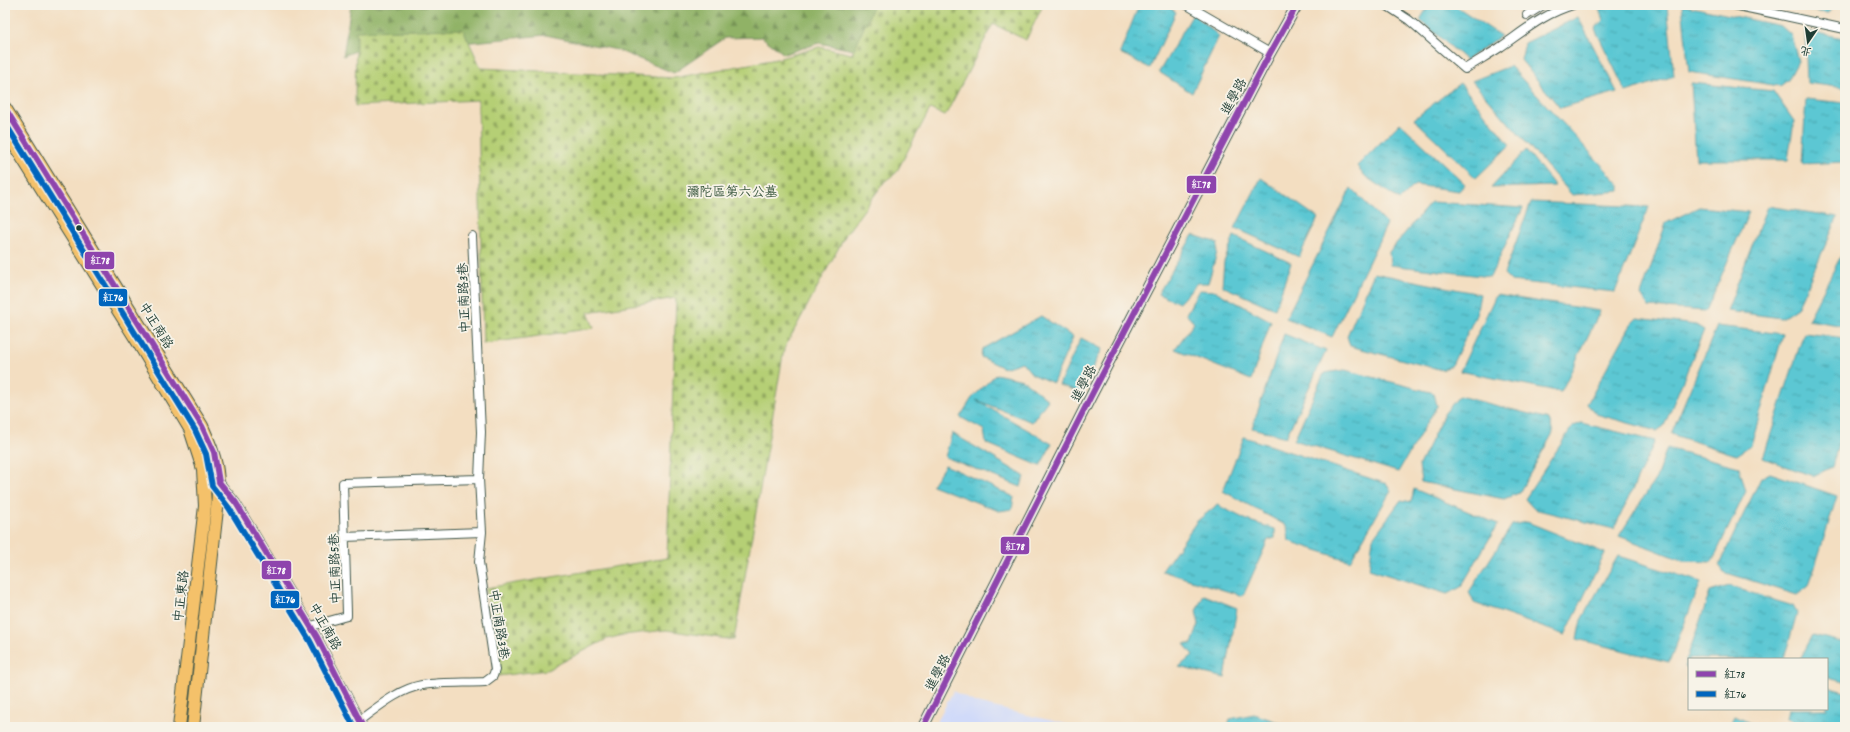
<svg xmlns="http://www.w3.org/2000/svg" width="1850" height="732" font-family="Dekko,'LXGW WenKai TC',sans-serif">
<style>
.built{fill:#d0daf9}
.forest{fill:url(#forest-firs);stroke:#58784d}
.cemetery{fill:url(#cemetery-stones);stroke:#6a8654}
.water{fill:url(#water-ripples);stroke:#3d8284}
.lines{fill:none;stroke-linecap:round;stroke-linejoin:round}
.minor-casing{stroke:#3f5549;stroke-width:10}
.tertiary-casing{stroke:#3f5549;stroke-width:12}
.primary-casing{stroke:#3f5549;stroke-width:14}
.minor{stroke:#fff;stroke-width:8}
.tertiary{stroke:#fff;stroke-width:10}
.primary{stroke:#f4c16a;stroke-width:12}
.bus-1-casing{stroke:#f7f3e8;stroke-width:9}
.bus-2-casing{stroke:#f7f3e8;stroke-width:9}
.bus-1{stroke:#8e44ad;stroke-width:6}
.bus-2{stroke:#0065bd;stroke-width:6}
.bus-dot{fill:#1f3d34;stroke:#f7f3e8;stroke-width:1.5}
.labels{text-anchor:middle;stroke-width:3.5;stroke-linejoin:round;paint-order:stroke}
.street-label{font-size:13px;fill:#1f3d34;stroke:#f7f3e8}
.park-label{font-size:13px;fill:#3d5a41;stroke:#f7f3e8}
.line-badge{stroke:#f7f3e8;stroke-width:1.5}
.badge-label{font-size:11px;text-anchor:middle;font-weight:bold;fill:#fff}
</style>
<defs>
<pattern id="forest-firs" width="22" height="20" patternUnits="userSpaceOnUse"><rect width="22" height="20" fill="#90b266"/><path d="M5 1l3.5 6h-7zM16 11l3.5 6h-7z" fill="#759255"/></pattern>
<pattern id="cemetery-stones" width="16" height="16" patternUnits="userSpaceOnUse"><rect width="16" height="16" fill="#b5cf75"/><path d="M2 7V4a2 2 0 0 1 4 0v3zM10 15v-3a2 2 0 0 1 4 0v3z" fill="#93a961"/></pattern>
<pattern id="water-ripples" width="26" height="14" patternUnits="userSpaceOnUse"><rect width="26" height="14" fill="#5bc7d3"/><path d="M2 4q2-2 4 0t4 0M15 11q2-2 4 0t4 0" fill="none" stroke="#4ba3ac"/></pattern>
</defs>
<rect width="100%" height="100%" fill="#f7f3e8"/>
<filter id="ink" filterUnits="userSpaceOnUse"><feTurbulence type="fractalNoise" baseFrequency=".025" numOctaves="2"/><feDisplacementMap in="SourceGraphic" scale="8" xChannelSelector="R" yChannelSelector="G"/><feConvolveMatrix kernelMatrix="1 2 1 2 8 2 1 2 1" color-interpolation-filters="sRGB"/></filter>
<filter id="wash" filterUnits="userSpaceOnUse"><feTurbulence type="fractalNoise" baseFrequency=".012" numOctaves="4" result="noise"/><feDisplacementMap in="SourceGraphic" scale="16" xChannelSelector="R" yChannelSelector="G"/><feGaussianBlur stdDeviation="0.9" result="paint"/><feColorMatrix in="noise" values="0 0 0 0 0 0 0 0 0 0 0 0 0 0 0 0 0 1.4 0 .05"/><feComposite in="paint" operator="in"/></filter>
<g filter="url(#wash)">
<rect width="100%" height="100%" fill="#f3dec1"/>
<path class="built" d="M 953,691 L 976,703 L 1078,727 L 934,727 Z"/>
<path class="forest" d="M 351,5 L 944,5 L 893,79 L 853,50 L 819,43 L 784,54 L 762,37 L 725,38 L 674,73 L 617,50 L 546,35 L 472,42 L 418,43 L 406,30 L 343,56 Z"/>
<path class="cemetery" d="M 874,5 L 1043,5 L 1026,40 L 993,24 L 945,116 L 930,109 L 896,173 L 885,181 L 846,234 L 784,349 L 734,640 L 666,630 L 623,635 L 607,639 L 547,670 L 498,676 L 486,588 L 667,558 L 676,298 L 588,312 L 594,328 L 483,344 L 478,100 L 355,106 L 356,31 L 463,29 L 481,68 L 674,78 L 777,59 L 819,47 L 852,54 Z"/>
<path class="water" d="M 1139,5 L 1165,5 L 1176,12 L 1150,68 L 1120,53 Z
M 1429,5 L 1454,5 L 1501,36 L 1466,60 L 1420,20 Z
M 1615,5 L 1667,5 L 1674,76 L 1626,92 L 1595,29 L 1603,20 L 1599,9 Z
M 1682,5 L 1781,26 L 1791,35 L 1798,61 L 1788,80 L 1780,86 L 1689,72 Z
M 1777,5 L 1835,5 L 1828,13 L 1779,7 Z
M 1193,14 L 1219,36 L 1192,93 L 1159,72 Z
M 1578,17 L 1617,92 L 1560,108 L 1521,60 L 1525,43 Z
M 1805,31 L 1845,38 L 1845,88 L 1807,83 Z
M 1510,66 L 1620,185 L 1620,191 L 1572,195 L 1472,81 Z
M 1460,83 L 1510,145 L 1476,178 L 1414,119 Z
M 1691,83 L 1773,91 L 1794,121 L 1788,160 L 1696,160 Z
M 1806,99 L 1845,103 L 1845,162 L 1802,164 Z
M 1400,123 L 1465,184 L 1459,191 L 1415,185 L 1400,200 L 1366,177 L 1357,166 Z
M 1526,150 L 1555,186 L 1491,188 Z
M 1261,178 L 1318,218 L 1299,257 L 1235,228 Z
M 1351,188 L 1387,224 L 1332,337 L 1286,318 Z
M 1431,202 L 1523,208 L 1490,277 L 1390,265 L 1389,252 Z
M 1531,202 L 1649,207 L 1615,292 L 1511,281 L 1504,274 Z
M 1767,206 L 1838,217 L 1797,308 L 1782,318 L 1727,311 Z
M 1699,207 L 1749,212 L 1706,311 L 1649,307 L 1641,295 L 1666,223 Z
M 1193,235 L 1218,243 L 1216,256 L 1208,283 L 1197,283 L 1179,303 L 1158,294 Z
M 1234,236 L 1291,263 L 1275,309 L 1222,286 L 1224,262 Z
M 1845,248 L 1845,326 L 1808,320 Z
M 1374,273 L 1480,294 L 1476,315 L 1452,365 L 1442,370 L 1350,346 L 1347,336 Z
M 1199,290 L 1215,291 L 1271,321 L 1251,380 L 1175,349 L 1194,323 L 1186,314 Z
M 1496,295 L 1600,311 L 1561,392 L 1460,371 Z
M 1041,316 L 1073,337 L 1053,383 L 1032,374 L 1022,362 L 1004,368 L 981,357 L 982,349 Z
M 1637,318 L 1696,325 L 1704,330 L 1664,426 L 1657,431 L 1596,414 L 1587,404 L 1632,323 Z
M 1717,326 L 1783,334 L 1751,445 L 1736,455 L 1671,434 Z
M 1804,333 L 1845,338 L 1845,419 L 1832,467 L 1813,476 L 1763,458 Z
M 1284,334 L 1326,351 L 1286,437 L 1252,428 Z
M 1081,338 L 1102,349 L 1081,392 L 1059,385 Z
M 1345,370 L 1434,393 L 1437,406 L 1398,472 L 1294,440 L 1324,373 Z
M 996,374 L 1023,380 L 1048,400 L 1032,422 L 976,400 L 1052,444 L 1040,466 L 986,443 L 984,430 L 960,417 L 972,398 Z
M 1459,396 L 1549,419 L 1553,433 L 1519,493 L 1504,499 L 1421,482 L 1419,465 L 1444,414 Z
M 1581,423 L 1655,441 L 1614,529 L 1534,509 L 1525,499 L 1572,427 Z
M 952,433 L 1024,476 L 1021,487 L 945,457 Z
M 1244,437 L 1387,484 L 1391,491 L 1350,561 L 1289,541 L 1287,526 L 1223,491 Z
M 1667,448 L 1739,467 L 1746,491 L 1712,562 L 1684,561 L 1619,536 L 1656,478 Z
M 945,465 L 1014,497 L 1012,509 L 999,511 L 932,485 Z
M 1770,473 L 1837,496 L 1809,586 L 1797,595 L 1724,572 L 1719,565 L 1761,478 Z
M 1414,489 L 1498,524 L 1461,587 L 1447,594 L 1369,569 L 1373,538 L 1401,500 L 1411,502 Z
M 1217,505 L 1249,521 L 1275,529 L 1275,538 L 1268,540 L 1243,596 L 1162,571 L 1197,521 Z
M 1527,522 L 1605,553 L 1565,635 L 1474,603 L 1469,592 L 1512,525 Z
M 1618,556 L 1701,582 L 1669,662 L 1577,639 L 1581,620 Z
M 1729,586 L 1793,606 L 1797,613 L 1784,659 L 1689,659 L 1689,670 L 1684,667 L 1710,592 Z
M 1204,595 L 1237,608 L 1225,678 L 1179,667 L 1193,655 L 1184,644 L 1192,644 L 1199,624 L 1196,611 Z
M 1813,635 L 1845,643 L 1845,682 L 1827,678 L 1827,659 L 1800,659 Z
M 1827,687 L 1845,692 L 1845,727 L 1810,727 L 1786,719 L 1788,709 L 1827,709 Z
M 1254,714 L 1292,727 L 1228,727 L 1230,719 Z
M 1735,716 L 1758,727 L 1730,727 Z"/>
</g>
<g filter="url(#ink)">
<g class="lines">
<g class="minor-casing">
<path id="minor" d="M 1187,5 L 1270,53
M 1386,5 L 1409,20 L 1465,69 C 1476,62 1488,55 1499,48 C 1524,31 1543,14 1573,5
M 1734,5 L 1845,29
M 1527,15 L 1543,5
M 203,469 L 219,482 L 236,503 L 317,637 L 363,727
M 344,537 L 482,532
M 311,626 L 347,616 L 347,612 L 343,483 L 479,479
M 360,720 C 378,707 399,689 422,685 C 442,682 465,683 485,682 L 493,676 L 495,670 L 479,562 L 482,532 L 479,479 L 481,432 L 472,236"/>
</g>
<g class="tertiary-casing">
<path id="tertiary" d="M 923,727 L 1090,398 L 1270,53 L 1297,5"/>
</g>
<g class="primary-casing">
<path id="primary" d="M 5,108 L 202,426 C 217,459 220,473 217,509 L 193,727
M 5,130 L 138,342 L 190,429 L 203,469 L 205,506 L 179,727"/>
</g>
<use href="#minor" class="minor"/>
<use href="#tertiary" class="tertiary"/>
<use href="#primary" class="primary"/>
<g class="bus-1-casing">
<path id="bus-1" d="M 5,108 L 202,426 L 214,452 L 219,482 L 236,503 L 317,637 L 363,727
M 923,727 L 1090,398 L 1270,53 L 1297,5"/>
</g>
<g class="bus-2-casing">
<path id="bus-2" d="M 5,123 L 195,430 L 206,454 L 212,486 L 229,508 L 310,641 L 354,727"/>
</g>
<use href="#bus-1" class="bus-1"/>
<use href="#bus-2" class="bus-2"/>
</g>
</g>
<circle class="bus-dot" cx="79" cy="228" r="3.5"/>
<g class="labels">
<g class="street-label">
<text transform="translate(1233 96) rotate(-62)" y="5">進學路</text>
<text transform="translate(463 298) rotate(-92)" y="5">中正南路3巷</text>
<text transform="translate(157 325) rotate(58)" y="5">中正南路</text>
<text transform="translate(1083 383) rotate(-63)" y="5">進學路</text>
<text transform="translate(334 569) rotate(-92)" y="5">中正南路5巷</text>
<text transform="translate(180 596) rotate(-83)" y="5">中正東路</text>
<text transform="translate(500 624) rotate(81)" y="5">中正南路3巷</text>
<text transform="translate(326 626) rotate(61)" y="5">中正南路</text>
<text transform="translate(937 672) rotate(-63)" y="5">進學路</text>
</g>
<g class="park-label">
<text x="732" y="196">彌陀區第六公墓</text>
</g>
</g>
<g class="line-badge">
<rect x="1186" y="175" width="31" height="19" rx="4" fill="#8e44ad"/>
<rect x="84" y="251" width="31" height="19" rx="4" fill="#8e44ad"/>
<rect x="98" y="288" width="30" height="19" rx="4" fill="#0065bd"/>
<rect x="1000" y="536" width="30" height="19" rx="4" fill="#8e44ad"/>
<rect x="261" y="560" width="31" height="20" rx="4" fill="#8e44ad"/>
<rect x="270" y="590" width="30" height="19" rx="4" fill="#0065bd"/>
</g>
<g class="badge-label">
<text x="1201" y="188">紅78</text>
<text x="100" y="264">紅78</text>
<text x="113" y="301">紅76</text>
<text x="1015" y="550">紅78</text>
<text x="276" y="574">紅78</text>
<text x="285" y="603">紅76</text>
</g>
<rect width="1850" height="732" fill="none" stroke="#f7f3e8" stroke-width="20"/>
<rect x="1688" y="658" width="140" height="52" fill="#f7f3e8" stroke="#a1aaa0"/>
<rect x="1696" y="671" width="20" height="6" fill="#8e44ad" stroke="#a1aaa0"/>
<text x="1724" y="678" font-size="12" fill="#1f3d34">紅78</text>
<rect x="1696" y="691" width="20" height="6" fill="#0065bd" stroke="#a1aaa0"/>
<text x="1724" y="698" font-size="12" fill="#1f3d34">紅76</text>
<g transform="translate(1808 42) rotate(193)" stroke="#f7f3e8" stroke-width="3" paint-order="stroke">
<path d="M0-3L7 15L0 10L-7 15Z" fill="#1f3d34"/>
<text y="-6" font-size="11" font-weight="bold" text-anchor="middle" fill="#1f3d34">北</text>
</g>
</svg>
